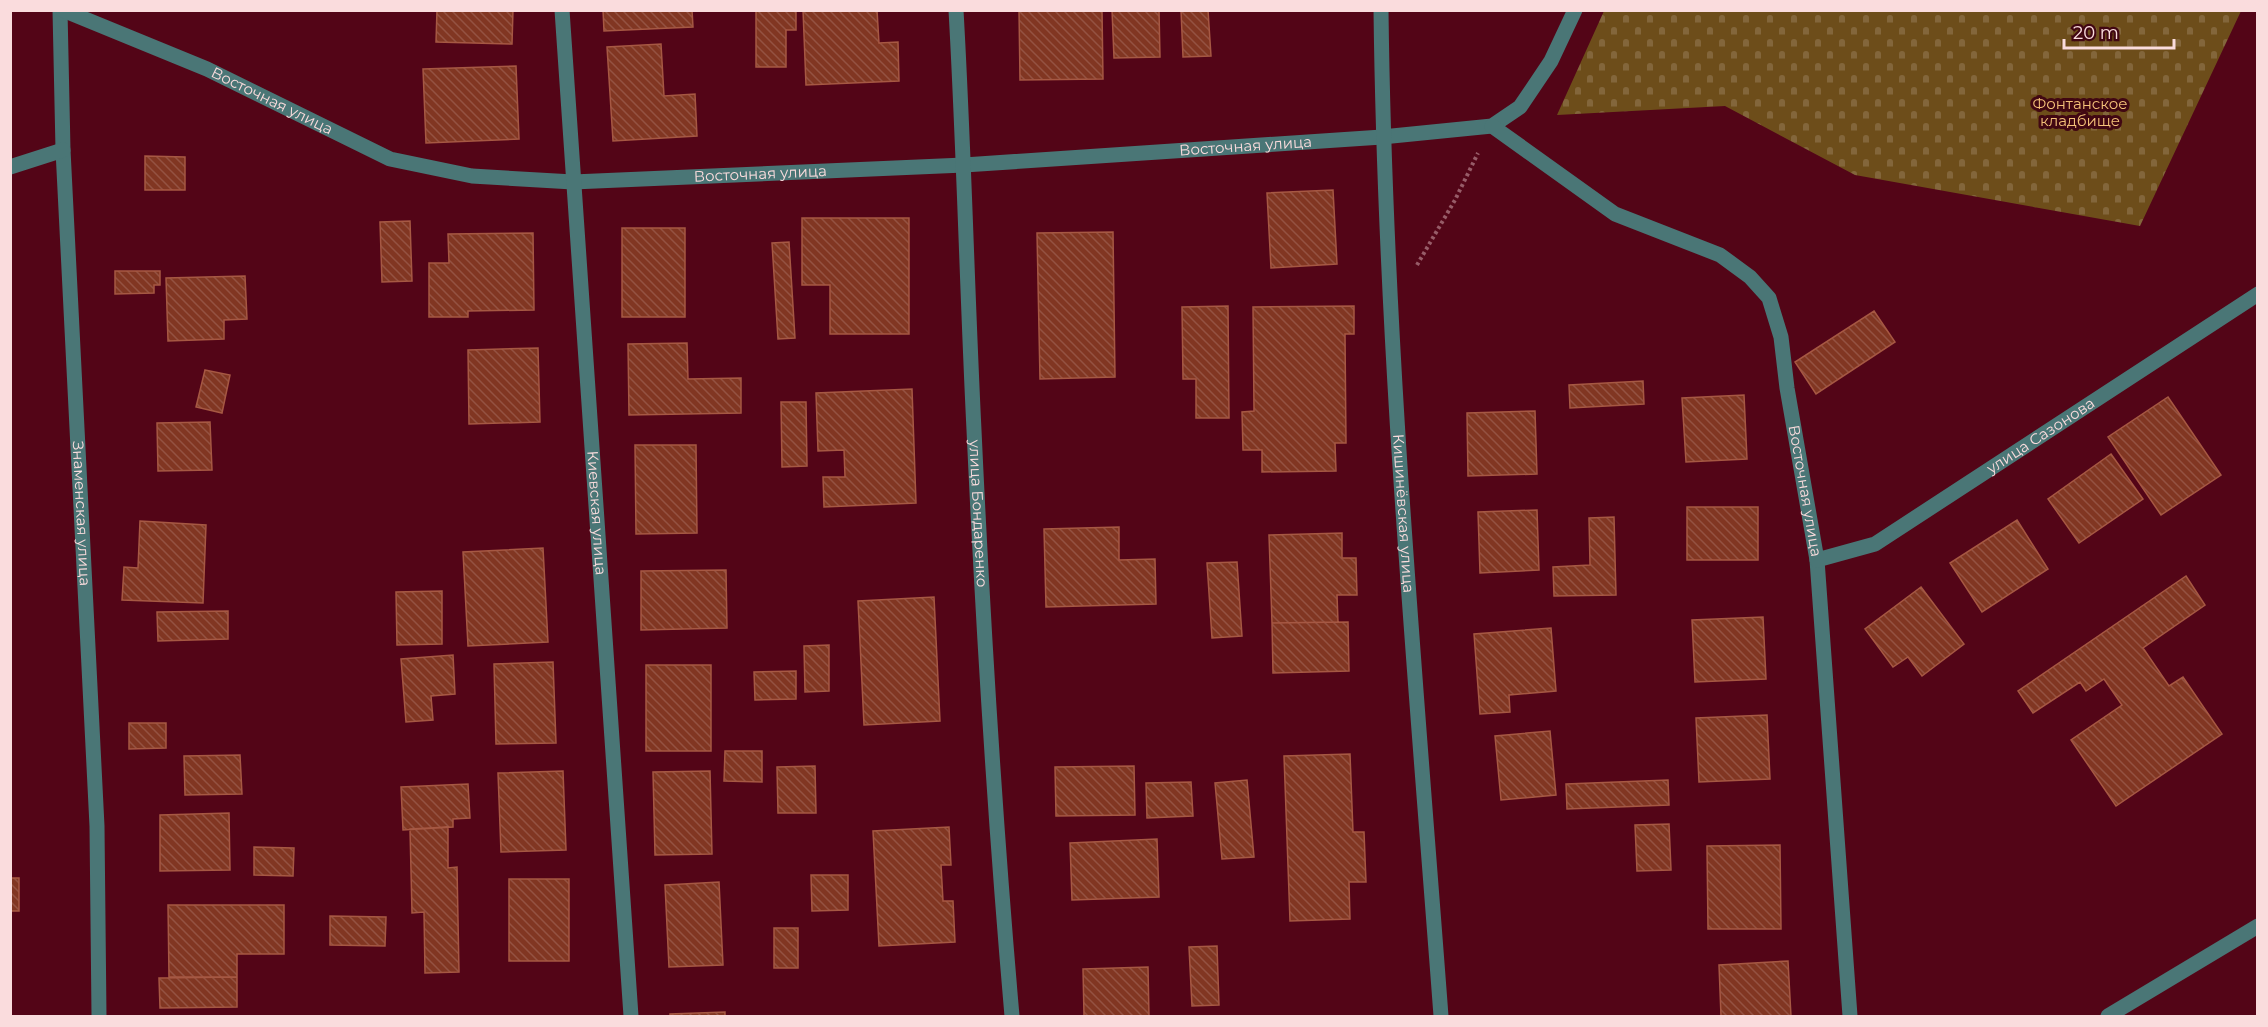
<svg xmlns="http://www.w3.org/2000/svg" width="2268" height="1027" font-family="Montserrat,sans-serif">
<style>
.cemetery{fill:url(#cemetery-stones)}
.building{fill:url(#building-back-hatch);stroke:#a65843;stroke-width:1.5}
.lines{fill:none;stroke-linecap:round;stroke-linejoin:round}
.path{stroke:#975c68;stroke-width:4;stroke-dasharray:3 3;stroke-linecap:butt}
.minor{stroke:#4a7676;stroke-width:15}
.labels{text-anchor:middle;stroke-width:6;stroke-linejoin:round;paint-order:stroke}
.street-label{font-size:15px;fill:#fadcdd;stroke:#410712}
.park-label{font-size:15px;fill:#f4c279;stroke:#410712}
</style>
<defs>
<pattern id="cemetery-stones" width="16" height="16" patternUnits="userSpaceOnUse" patternTransform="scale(1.5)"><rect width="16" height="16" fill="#6d4d1a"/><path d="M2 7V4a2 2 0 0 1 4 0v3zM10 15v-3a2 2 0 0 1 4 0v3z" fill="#83663b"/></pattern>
<pattern id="building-back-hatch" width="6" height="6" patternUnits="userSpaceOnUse" patternTransform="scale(1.5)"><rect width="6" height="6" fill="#813622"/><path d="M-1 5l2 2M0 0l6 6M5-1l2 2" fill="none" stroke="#945242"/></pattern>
</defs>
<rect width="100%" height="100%" fill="#530517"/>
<path class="cemetery" d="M 1604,11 L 1604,10 L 2241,11 L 2140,226 L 1855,175 L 1725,106 L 1557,115 Z"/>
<path class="building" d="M 437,10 L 513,10 L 512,44 L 436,42 Z
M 603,10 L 692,10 L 693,27 L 604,31 Z
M 756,10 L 796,10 L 796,30 L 786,30 L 786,67 L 756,67 Z
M 803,10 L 877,10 L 879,43 L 898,42 L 899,81 L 806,85 Z
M 1019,10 L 1102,10 L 1103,79 L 1020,80 Z
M 1112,10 L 1159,10 L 1160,57 L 1114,58 Z
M 1181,10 L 1208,10 L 1211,56 L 1183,57 Z
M 661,44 L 664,96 L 695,94 L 697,136 L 613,141 L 607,47 Z
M 516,66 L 519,139 L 426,143 L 423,69 Z
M 145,156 L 185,157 L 185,190 L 145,190 Z
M 1333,190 L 1337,264 L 1271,268 L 1267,193 Z
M 802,218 L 909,218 L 909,334 L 830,334 L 830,285 L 802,285 Z
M 410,221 L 412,281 L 382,282 L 380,222 Z
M 622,228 L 685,228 L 685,317 L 622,317 Z
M 1113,232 L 1115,377 L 1040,379 L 1037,233 Z
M 533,233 L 534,310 L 468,311 L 468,317 L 429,317 L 429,263 L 449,263 L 448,234 Z
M 789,242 L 795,338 L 778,339 L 772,243 Z
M 115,271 L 160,271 L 160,285 L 154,285 L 154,293 L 115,294 Z
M 245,276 L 247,319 L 224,320 L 224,339 L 168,341 L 166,278 Z
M 1228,306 L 1229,418 L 1196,418 L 1196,379 L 1183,379 L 1182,307 Z
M 1354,306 L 1354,334 L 1345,334 L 1346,443 L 1335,443 L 1336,471 L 1262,472 L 1262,450 L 1243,450 L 1242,412 L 1254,411 L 1253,307 Z
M 1874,311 L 1895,342 L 1816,394 L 1795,362 Z
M 687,343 L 688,379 L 741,378 L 741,413 L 629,415 L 628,344 Z
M 538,348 L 540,422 L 469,424 L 468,350 Z
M 205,370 L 230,375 L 222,413 L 196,407 Z
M 1643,381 L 1644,404 L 1570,408 L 1569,385 Z
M 912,389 L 916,503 L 824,507 L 823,477 L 845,477 L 844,450 L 818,451 L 816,393 Z
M 1744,395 L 1747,459 L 1686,462 L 1682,398 Z
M 2168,397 L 2221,475 L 2161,515 L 2108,437 Z
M 781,402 L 806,402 L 807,466 L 782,467 Z
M 1535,411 L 1537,474 L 1468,476 L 1467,413 Z
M 210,422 L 212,470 L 158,471 L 157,423 Z
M 635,445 L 696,445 L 697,533 L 636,534 Z
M 2111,454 L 2143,499 L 2079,543 L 2048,499 Z
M 1687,507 L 1758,507 L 1758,560 L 1687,560 Z
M 1537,510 L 1539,570 L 1480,573 L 1478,512 Z
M 1614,517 L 1616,595 L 1554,596 L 1553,567 L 1590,565 L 1589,518 Z
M 2017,520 L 2048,569 L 1982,612 L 1950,563 Z
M 140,521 L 206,525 L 203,603 L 122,600 L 124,567 L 138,568 Z
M 1119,527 L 1119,560 L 1155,559 L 1156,604 L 1046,607 L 1044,529 Z
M 1342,533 L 1342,558 L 1356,558 L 1357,595 L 1337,595 L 1338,622 L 1272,623 L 1269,535 Z
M 543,548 L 548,642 L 468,646 L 463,552 Z
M 1237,562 L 1242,636 L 1212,638 L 1207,563 Z
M 726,570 L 727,628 L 641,630 L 641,571 Z
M 2186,576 L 2205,605 L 2143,648 L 2169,686 L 2183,677 L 2222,734 L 2116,806 L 2071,740 L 2122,705 L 2104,679 L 2086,691 L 2080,682 L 2033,713 L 2018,691 Z
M 1921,587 L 1964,644 L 1922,676 L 1908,657 L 1893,667 L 1865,629 Z
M 442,591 L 442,644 L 397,645 L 396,592 Z
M 934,597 L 940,721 L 864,725 L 858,601 Z
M 228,611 L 228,639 L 158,641 L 157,612 Z
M 1763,617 L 1766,679 L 1695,682 L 1692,620 Z
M 1348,622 L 1349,671 L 1273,673 L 1272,623 Z
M 1551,628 L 1556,691 L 1509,695 L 1510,712 L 1480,714 L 1474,634 Z
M 829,645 L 829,691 L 805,692 L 804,646 Z
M 453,655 L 455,694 L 431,696 L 433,720 L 406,722 L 401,659 Z
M 553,662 L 556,743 L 496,744 L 494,664 Z
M 646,665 L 711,665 L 711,751 L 646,751 Z
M 796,671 L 796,699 L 755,700 L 754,672 Z
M 1767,715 L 1770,779 L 1699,782 L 1696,718 Z
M 129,723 L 166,723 L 166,748 L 129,749 Z
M 1550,731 L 1556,795 L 1501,800 L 1495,736 Z
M 725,751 L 762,751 L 762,782 L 724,781 Z
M 1350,754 L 1353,832 L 1364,832 L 1366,882 L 1349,882 L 1350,919 L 1290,921 L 1284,756 Z
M 240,755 L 242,794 L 185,795 L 184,756 Z
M 815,766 L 816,813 L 778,813 L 777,767 Z
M 1134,766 L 1135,815 L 1056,816 L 1055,767 Z
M 563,771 L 566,850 L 501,852 L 498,773 Z
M 710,771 L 712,854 L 655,855 L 653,772 Z
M 1247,780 L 1254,857 L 1222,859 L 1215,783 Z
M 1668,780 L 1669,805 L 1567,809 L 1566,784 Z
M 1191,782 L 1193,816 L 1147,818 L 1146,783 Z
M 468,784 L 470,818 L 453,819 L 453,827 L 403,830 L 401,787 Z
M 229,813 L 230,870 L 160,871 L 160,815 Z
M 1669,824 L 1671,870 L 1637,871 L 1635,825 Z
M 448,827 L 448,868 L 457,867 L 459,972 L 425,973 L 424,912 L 412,913 L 410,829 Z
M 949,827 L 951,865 L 941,865 L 943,901 L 953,901 L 955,942 L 879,946 L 873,831 Z
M 1157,839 L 1159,897 L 1072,900 L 1070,843 Z
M 1780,845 L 1781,929 L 1708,929 L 1707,846 Z
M 254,847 L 294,848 L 293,876 L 254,875 Z
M 811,875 L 848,875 L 848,910 L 812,911 Z
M 10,878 L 19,878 L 19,911 L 10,911 Z
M 509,879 L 569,879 L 569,961 L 509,961 Z
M 719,882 L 723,965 L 669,967 L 665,885 Z
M 168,905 L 284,905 L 284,954 L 237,954 L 237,977 L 169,977 Z
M 330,916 L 386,917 L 385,946 L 330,945 Z
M 774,928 L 798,928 L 798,968 L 774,968 Z
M 1217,946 L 1219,1005 L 1192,1006 L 1189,947 Z
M 1788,961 L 1791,1016 L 1721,1016 L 1719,965 Z
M 1148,967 L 1149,1016 L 1084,1016 L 1083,969 Z
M 237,977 L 237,1007 L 160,1008 L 159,978 Z
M 725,1012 L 725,1016 L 670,1016 L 670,1014 Z"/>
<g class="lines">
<path class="path" d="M 1417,265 L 1455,200 L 1478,153"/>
<g class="minor">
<path id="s1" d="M 60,10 L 63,150 L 97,826 L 99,1016"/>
<path id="s2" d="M 63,10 L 207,69 L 390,159 L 472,176 L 573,182 L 964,165 L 1382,137 L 1492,126 L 1520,107 L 1551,61 L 1575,10"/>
<path id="s3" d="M 562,10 L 631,1016"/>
<path id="s4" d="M 956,10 C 964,150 967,290 974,430 C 983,626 995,821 1012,1016"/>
<path id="s5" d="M 1381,10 C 1385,346 1416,682 1441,1016"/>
<path id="s6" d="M 1492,126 L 1615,214 L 1720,255 L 1750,277 L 1769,298 L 1781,337 L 1787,388 L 1817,560 L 1850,1016"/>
<path d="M 10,167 L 63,150"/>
<path id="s7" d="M 1817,560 L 1875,544 L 2258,294"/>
<path d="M 2108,1016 L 2258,926"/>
</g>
</g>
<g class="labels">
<g class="street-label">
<text dy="5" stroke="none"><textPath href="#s2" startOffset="228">Восточная улица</textPath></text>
<text dy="5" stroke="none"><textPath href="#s2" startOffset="1218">Восточная улица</textPath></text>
<text dy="5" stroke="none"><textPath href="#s2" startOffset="732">Восточная улица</textPath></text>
<text dy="5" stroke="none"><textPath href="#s7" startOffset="258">улица Сазонова</textPath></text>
<text dy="5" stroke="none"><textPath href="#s6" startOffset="526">Восточная улица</textPath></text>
<text dy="5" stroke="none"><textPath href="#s1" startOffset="504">Знаменская улица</textPath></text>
<text dy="5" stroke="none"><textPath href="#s3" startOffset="504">Киевская улица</textPath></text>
<text dy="5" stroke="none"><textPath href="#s4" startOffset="504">улица Бондаренко</textPath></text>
<text dy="5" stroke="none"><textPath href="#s5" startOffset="504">Кишинёвская улица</textPath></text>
</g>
<g class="park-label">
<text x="2080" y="109">Фонтанское<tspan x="2080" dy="17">кладбище</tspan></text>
</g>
</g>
<rect width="2268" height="1027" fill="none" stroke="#fadcdd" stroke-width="24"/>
<path d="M2064 39v9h110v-9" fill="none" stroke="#fadcdd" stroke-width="3"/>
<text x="2073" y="39" font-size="18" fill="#fadcdd" stroke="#410712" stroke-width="4.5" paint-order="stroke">20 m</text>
</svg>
